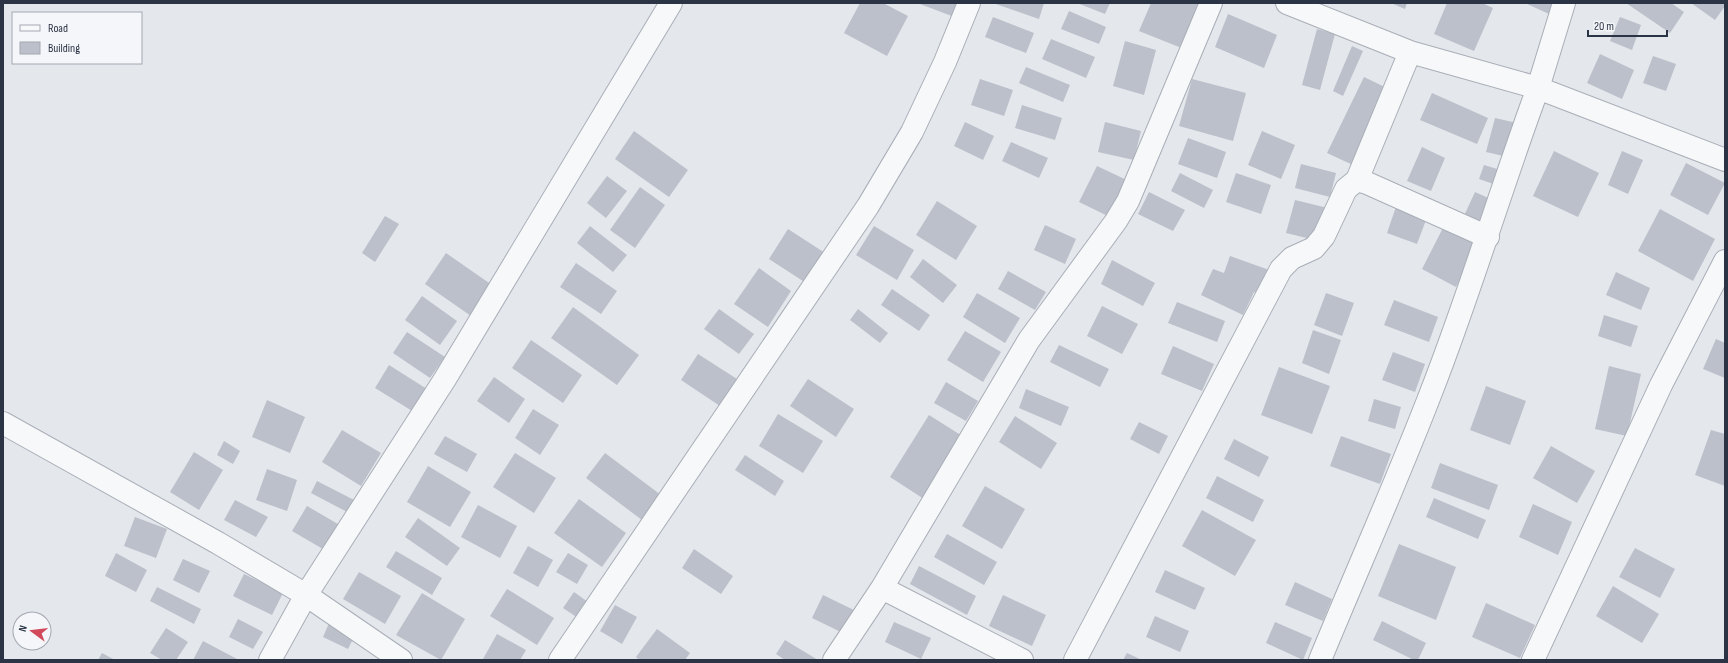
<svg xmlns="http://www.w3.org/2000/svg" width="1728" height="663" font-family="'Sofia Sans Condensed',sans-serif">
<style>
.building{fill:#bbc0ca}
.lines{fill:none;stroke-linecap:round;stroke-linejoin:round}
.minor-casing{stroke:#a9aeb7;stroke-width:24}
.minor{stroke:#f7f8fa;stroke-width:22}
</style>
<rect width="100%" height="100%" fill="#e4e7ec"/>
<path class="building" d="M 860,3 L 883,3 L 908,16 L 887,56 L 844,33 Z
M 920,3 L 962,3 L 957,18 L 920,4 Z
M 993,3 L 1044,3 L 1039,19 Z
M 1077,3 L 1110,3 L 1105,14 Z
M 1151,3 L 1203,3 L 1184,49 L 1139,31 Z
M 1391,3 L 1407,3 L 1405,9 Z
M 1447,3 L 1482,3 L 1493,8 L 1474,51 L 1434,34 Z
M 1525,3 L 1554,3 L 1549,14 Z
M 1626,3 L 1671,3 L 1684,12 L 1670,33 Z
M 1691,3 L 1725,3 L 1725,6 L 1715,20 Z
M 1069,11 L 1106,27 L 1099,44 L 1061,29 Z
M 1228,14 L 1277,35 L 1264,68 L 1215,47 Z
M 993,17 L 1034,33 L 1026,53 L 985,37 Z
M 1620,17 L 1641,25 L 1632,50 L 1610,41 Z
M 1317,29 L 1335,34 L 1320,90 L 1302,85 Z
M 1051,39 L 1095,57 L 1086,78 L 1042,59 Z
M 1125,41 L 1156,50 L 1144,95 L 1113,86 Z
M 1352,46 L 1363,51 L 1343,96 L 1333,91 Z
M 1600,54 L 1634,70 L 1622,99 L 1587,83 Z
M 1653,56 L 1676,64 L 1666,91 L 1643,83 Z
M 1026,67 L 1070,85 L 1063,102 L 1019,83 Z
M 1364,77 L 1391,90 L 1355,166 L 1327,153 Z
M 980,79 L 1013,90 L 1004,116 L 971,105 Z
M 1192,79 L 1246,93 L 1233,141 L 1179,126 Z
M 1432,93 L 1488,118 L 1477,144 L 1420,120 Z
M 1022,105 L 1062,118 L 1055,140 L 1015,128 Z
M 1495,118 L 1517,123 L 1508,157 L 1486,152 Z
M 965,122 L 994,136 L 983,160 L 954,146 Z
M 1105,122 L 1141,131 L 1134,160 L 1098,152 Z
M 634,131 L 688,170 L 669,197 L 615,159 Z
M 1262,131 L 1295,145 L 1281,179 L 1248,165 Z
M 1188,138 L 1226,152 L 1217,178 L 1178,164 Z
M 1011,142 L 1048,158 L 1039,178 L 1002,161 Z
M 1422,147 L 1445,158 L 1431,191 L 1407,181 Z
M 1554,151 L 1599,173 L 1578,217 L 1533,196 Z
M 1622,151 L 1643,160 L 1628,194 L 1608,185 Z
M 1686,163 L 1725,183 L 1708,215 L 1670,195 Z
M 1301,164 L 1336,173 L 1330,197 L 1295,188 Z
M 1484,165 L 1507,172 L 1502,187 L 1479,179 Z
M 1097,166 L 1133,183 L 1116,220 L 1079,202 Z
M 1180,173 L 1213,190 L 1204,208 L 1171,191 Z
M 1236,173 L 1271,185 L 1261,214 L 1226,202 Z
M 607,176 L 627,191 L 606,218 L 587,203 Z
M 640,187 L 665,205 L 635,248 L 610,230 Z
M 1149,192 L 1185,210 L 1173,231 L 1138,214 Z
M 1475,192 L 1497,202 L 1485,227 L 1463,218 Z
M 1295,200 L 1332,209 L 1323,242 L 1286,233 Z
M 937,201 L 977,226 L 956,260 L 916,235 Z
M 1398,201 L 1429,212 L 1417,244 L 1387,233 Z
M 1660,209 L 1715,239 L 1693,281 L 1638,251 Z
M 385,216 L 399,224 L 375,262 L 362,253 Z
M 1447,220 L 1481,237 L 1456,287 L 1422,269 Z
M 1045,225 L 1076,239 L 1065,264 L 1034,250 Z
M 590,226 L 627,255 L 613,272 L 577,243 Z
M 874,226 L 914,250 L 897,280 L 856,255 Z
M 788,229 L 825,253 L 806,283 L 769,259 Z
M 446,253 L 492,285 L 471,316 L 425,284 Z
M 1230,256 L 1275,272 L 1266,297 L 1254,292 L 1243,315 L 1201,295 L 1213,269 L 1224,273 Z
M 923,259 L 957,285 L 943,303 L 910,277 Z
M 1112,260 L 1155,283 L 1143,306 L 1101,284 Z
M 576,263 L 617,291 L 601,314 L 560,287 Z
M 759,268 L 791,291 L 768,327 L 734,304 Z
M 1008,271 L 1046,292 L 1035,310 L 998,289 Z
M 1616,272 L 1650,288 L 1641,310 L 1606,295 Z
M 892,289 L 930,315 L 919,331 L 881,305 Z
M 977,293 L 1020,318 L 1005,343 L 963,317 Z
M 1326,293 L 1354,303 L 1342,336 L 1314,325 Z
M 422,296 L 457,321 L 440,345 L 405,320 Z
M 1394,300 L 1438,317 L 1429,342 L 1384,325 Z
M 1177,302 L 1225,321 L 1217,342 L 1168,323 Z
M 1102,306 L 1138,324 L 1122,354 L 1087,336 Z
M 573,307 L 639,355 L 617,385 L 551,338 Z
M 719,309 L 754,334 L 739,354 L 704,329 Z
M 858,309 L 888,333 L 880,343 L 850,320 Z
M 1604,315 L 1638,326 L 1631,347 L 1598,336 Z
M 1313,330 L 1341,340 L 1329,374 L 1302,363 Z
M 965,331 L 1001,352 L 983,382 L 947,360 Z
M 407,332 L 445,357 L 430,378 L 393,353 Z
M 1716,339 L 1725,343 L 1725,378 L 1703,369 Z
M 531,340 L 582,375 L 563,403 L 512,368 Z
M 1059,345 L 1109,369 L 1100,387 L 1050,362 Z
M 1173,346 L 1214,364 L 1202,391 L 1161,374 Z
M 1393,352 L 1425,364 L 1415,392 L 1382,380 Z
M 698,354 L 737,379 L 720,406 L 681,380 Z
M 389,365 L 430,391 L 417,414 L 375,388 Z
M 1609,366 L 1641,374 L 1627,436 L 1595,429 Z
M 1279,367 L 1330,386 L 1312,434 L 1261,415 Z
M 494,377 L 525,399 L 509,423 L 477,401 Z
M 808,379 L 854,409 L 836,437 L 790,406 Z
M 946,382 L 978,401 L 966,421 L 934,403 Z
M 1486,386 L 1526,401 L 1510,445 L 1470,430 Z
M 1026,389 L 1069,407 L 1061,426 L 1019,408 Z
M 1374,399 L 1401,407 L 1395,429 L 1368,421 Z
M 267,400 L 305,417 L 290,453 L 252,437 Z
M 533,409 L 559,425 L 540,455 L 515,438 Z
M 778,414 L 823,441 L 803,473 L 759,446 Z
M 929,415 L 967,439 L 927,501 L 890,477 Z
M 1015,416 L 1057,443 L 1041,469 L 999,442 Z
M 1139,422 L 1168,436 L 1159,454 L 1130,439 Z
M 342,430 L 381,453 L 361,486 L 322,462 Z
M 1711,430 L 1725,434 L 1725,486 L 1695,475 Z
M 445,436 L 477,454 L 467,472 L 434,454 Z
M 1341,436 L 1391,454 L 1380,484 L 1330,466 Z
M 1234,439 L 1269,457 L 1259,477 L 1224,459 Z
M 224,441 L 240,451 L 233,464 L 217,455 Z
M 1551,446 L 1595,471 L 1577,503 L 1533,478 Z
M 194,452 L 223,470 L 199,510 L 170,492 Z
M 515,453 L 556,478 L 534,513 L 493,487 Z
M 605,453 L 669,501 L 650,526 L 586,478 Z
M 745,455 L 784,481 L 775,496 L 735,470 Z
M 1440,463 L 1498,485 L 1489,510 L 1431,488 Z
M 428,466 L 471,492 L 450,527 L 407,502 Z
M 267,469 L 297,480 L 287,511 L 256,500 Z
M 1217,476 L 1264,500 L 1253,522 L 1206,498 Z
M 317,481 L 356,501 L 349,513 L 311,493 Z
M 985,486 L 1025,509 L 1002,549 L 962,526 Z
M 1434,498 L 1486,520 L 1478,539 L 1426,517 Z
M 579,499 L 626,533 L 602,567 L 554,533 Z
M 235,500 L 268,517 L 256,537 L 224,520 Z
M 1533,504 L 1572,522 L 1558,555 L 1519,537 Z
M 478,505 L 517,526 L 500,558 L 461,537 Z
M 307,506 L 343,527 L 328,552 L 292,531 Z
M 1202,510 L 1256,540 L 1235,576 L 1182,546 Z
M 135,517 L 167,529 L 156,558 L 124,546 Z
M 418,518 L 460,548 L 447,566 L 405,537 Z
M 947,534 L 997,562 L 984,585 L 934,557 Z
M 1399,544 L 1456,567 L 1436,620 L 1378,596 Z
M 528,546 L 553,560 L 538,587 L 513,573 Z
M 1635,548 L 1675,569 L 1660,598 L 1619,577 Z
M 694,549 L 733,576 L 721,594 L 682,568 Z
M 396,551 L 442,578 L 432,595 L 386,567 Z
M 116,553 L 147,570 L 136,592 L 105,576 Z
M 568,553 L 588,565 L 577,584 L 556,572 Z
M 183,559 L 210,571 L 199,593 L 173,580 Z
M 919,566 L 976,596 L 967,615 L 910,584 Z
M 1165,570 L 1205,588 L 1195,610 L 1155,592 Z
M 359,572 L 401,596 L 385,624 L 343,599 Z
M 244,574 L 283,593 L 272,615 L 233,596 Z
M 1295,582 L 1332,599 L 1323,621 L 1285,605 Z
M 1613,586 L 1659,614 L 1642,643 L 1596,616 Z
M 157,587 L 201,609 L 194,624 L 150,601 Z
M 507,589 L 554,618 L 537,645 L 490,616 Z
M 574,592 L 595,607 L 584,622 L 563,608 Z
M 422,593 L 465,619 L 441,660 L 396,635 Z
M 823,595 L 858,612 L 847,635 L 812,618 Z
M 1003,595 L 1046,615 L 1032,646 L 989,626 Z
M 1486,603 L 1535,625 L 1520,658 L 1472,637 Z
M 615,605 L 637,617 L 622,644 L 600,631 Z
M 1155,616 L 1189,631 L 1180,652 L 1146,637 Z
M 238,619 L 263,632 L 253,649 L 229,637 Z
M 330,621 L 356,633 L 348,649 L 323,637 Z
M 1382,621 L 1426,643 L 1418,660 L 1414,660 L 1373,640 Z
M 894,622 L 931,638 L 921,659 L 885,642 Z
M 1275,622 L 1312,638 L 1303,660 L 1266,643 Z
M 166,628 L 188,642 L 176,660 L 162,660 L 150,653 Z
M 657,629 L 690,653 L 685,660 L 639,660 L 636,657 Z
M 497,634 L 526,650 L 520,660 L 486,660 L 483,659 Z
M 785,640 L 818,660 L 785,660 L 776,654 Z
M 203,641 L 239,660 L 193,660 Z
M 102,653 L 115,660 L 98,660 Z
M 1127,653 L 1142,660 L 1123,660 Z"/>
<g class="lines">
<g class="minor-casing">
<path id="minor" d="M 1287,3 L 1410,52 L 1538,88 C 1501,188 1471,290 1432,390 C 1397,481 1357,570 1320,660
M 1564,3 L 1538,88 L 1725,160
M 1357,180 L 1410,52
M 3,423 L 218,543 L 306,595 L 401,660
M 882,588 L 1022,660
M 270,660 L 306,595 L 445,379 L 671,3
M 560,660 L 868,206 L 912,132 L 945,62 L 969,3
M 834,660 L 882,588 L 1029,340 L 1116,221 L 1128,201 L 1211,3
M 1075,660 L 1281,269 L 1292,258 L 1314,248 L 1324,236 L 1346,189 L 1357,180 L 1367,183 L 1488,237
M 1533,660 L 1661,385 L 1725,261"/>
</g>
<use href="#minor" class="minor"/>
</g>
<rect width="1728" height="663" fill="none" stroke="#2b3445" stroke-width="8"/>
<rect x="12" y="12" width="130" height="52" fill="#f4f6f9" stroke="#a4a8b1"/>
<rect x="20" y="25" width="20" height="6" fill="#f7f8fa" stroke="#a4a8b1"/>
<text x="48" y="32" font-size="12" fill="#2b3445">Road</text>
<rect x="20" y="42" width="20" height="12" fill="#bbc0ca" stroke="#a4a8b1"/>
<text x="48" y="52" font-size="12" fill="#2b3445">Building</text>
<g transform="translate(32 631) rotate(285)"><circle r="19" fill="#f4f6f9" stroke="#a4a8b1"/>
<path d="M0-3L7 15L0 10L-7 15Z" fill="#d1495b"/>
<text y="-6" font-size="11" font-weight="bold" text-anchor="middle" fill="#2b3445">N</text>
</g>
<path d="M1588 30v6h79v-6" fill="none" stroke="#2b3445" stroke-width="2"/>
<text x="1594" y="30" font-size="12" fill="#2b3445" stroke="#f4f6f9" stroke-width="3" paint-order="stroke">20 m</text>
</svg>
